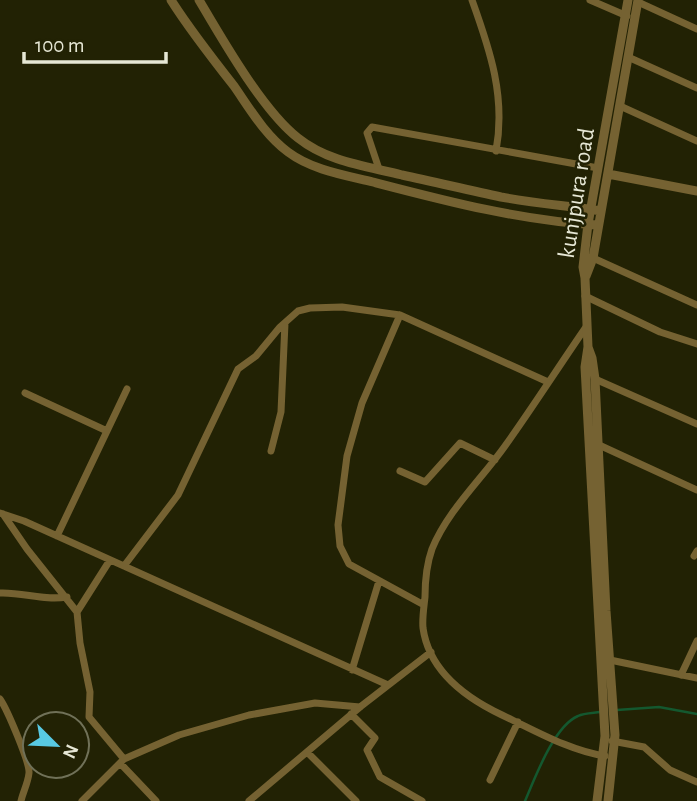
<svg xmlns="http://www.w3.org/2000/svg" width="697" height="801" font-family="'Alegreya Sans',sans-serif">
<style>
.lines{fill:none;stroke-linecap:round;stroke-linejoin:round}
.stream{stroke:#14582f;stroke-width:2.5}
.minor{stroke:#756232;stroke-width:7}
.tertiary{stroke:#756232;stroke-width:9}
.labels{text-anchor:middle;stroke-width:5;stroke-linejoin:round;paint-order:stroke}
.street-label{font-size:24px;fill:#e6e7d5;stroke:#222204}
</style>
<rect width="100%" height="100%" fill="#222204"/>
<g class="lines">
<path class="stream" d="M 617,710 L 659,707 L 697,714
M 525,801 C 535,778 554,726 578,716 C 584,713 594,713 600,712"/>
<path class="minor" d="M 472,0 C 490,50 506,97 496,151
M 590,0 L 627,16
M 638,2 L 697,29
M 628,57 L 697,88
M 620,106 L 697,141
M 379,169 L 367,133 L 372,127 L 598,168
M 593,258 L 697,305
M 585,296 L 660,332 L 697,344
M 400,315 L 362,403 L 347,456 L 338,525 L 340,546 L 349,564 L 424,605
M 586,327 C 559,366 533,407 505,446 C 481,480 448,510 432,549 C 427,563 425,582 425,597 C 424,607 422,618 423,628 C 429,671 466,698 502,715 C 534,730 570,751 605,756
M 595,379 L 697,424
M 25,393 L 107,431
M 599,445 L 697,490
M 271,451 L 281,412 L 285,323
M 400,471 L 425,482 L 460,443 L 495,460
M 0,513 L 24,521 L 388,685
M 3,514 L 27,549 L 77,612 L 80,643 L 90,692 L 89,717 L 124,759
M 57,536 L 127,389
M 694,556 L 697,551
M 124,566 L 178,495 L 238,369 L 256,356 L 280,327 L 298,311 L 310,308 L 342,307 L 400,315 L 548,382
M 0,593 C 23,592 44,601 67,597
M 77,612 L 110,560
M 610,660 L 697,678
M 352,670 L 379,581
M 681,675 L 697,641
M 0,699 C 7,709 30,763 29,773 C 28,783 23,792 21,801
M 351,714 L 375,738 L 367,750 L 380,777 L 422,801
M 612,741 L 644,747 L 670,770 L 697,782
M 307,752 L 356,801
M 120,763 L 156,801
M 490,780 L 518,722
M 82,801 L 124,759 L 179,735 L 249,715 L 315,703 L 360,707
M 249,801 L 360,707 L 431,652"/>
<path class="tertiary" d="M 171,0 C 190,30 212,58 234,86 C 250,109 265,135 288,152 C 312,170 344,175 373,182 C 446,201 522,221 598,225
M 199,0 C 222,39 263,111 298,138 C 328,162 366,166 402,175 C 435,182 468,190 501,197 C 534,203 568,206 601,211
M 608,174 L 697,191
M 586,276 L 593,258 L 638,0
M 588,347 L 592,358 L 595,379 L 606,611 L 615,735 L 608,801
M 597,801 L 605,736 L 585,367 L 588,347 L 585,278 L 583,267 L 588,224 L 628,0"/>
</g>
<g class="labels">
<g class="street-label">
<text transform="translate(576 193) rotate(-81)" y="8">kunjpura road</text>
</g>
</g>
<g transform="translate(56 745) rotate(114)"><circle r="33" fill="#222204" stroke="#707158" stroke-width="2"/>
<path d="M0-5L12 26L0 18L-12 26Z" fill="#58c9e3"/>
<text y="-10" font-size="19" font-weight="bold" text-anchor="middle" fill="#e6e7d5">N</text>
</g>
<path d="M24 52v10h142v-10" fill="none" stroke="#e6e7d5" stroke-width="3.5"/>
<text x="35" y="52" font-size="21" fill="#e6e7d5" stroke="#222204" stroke-width="5" paint-order="stroke">100 m</text>
</svg>
